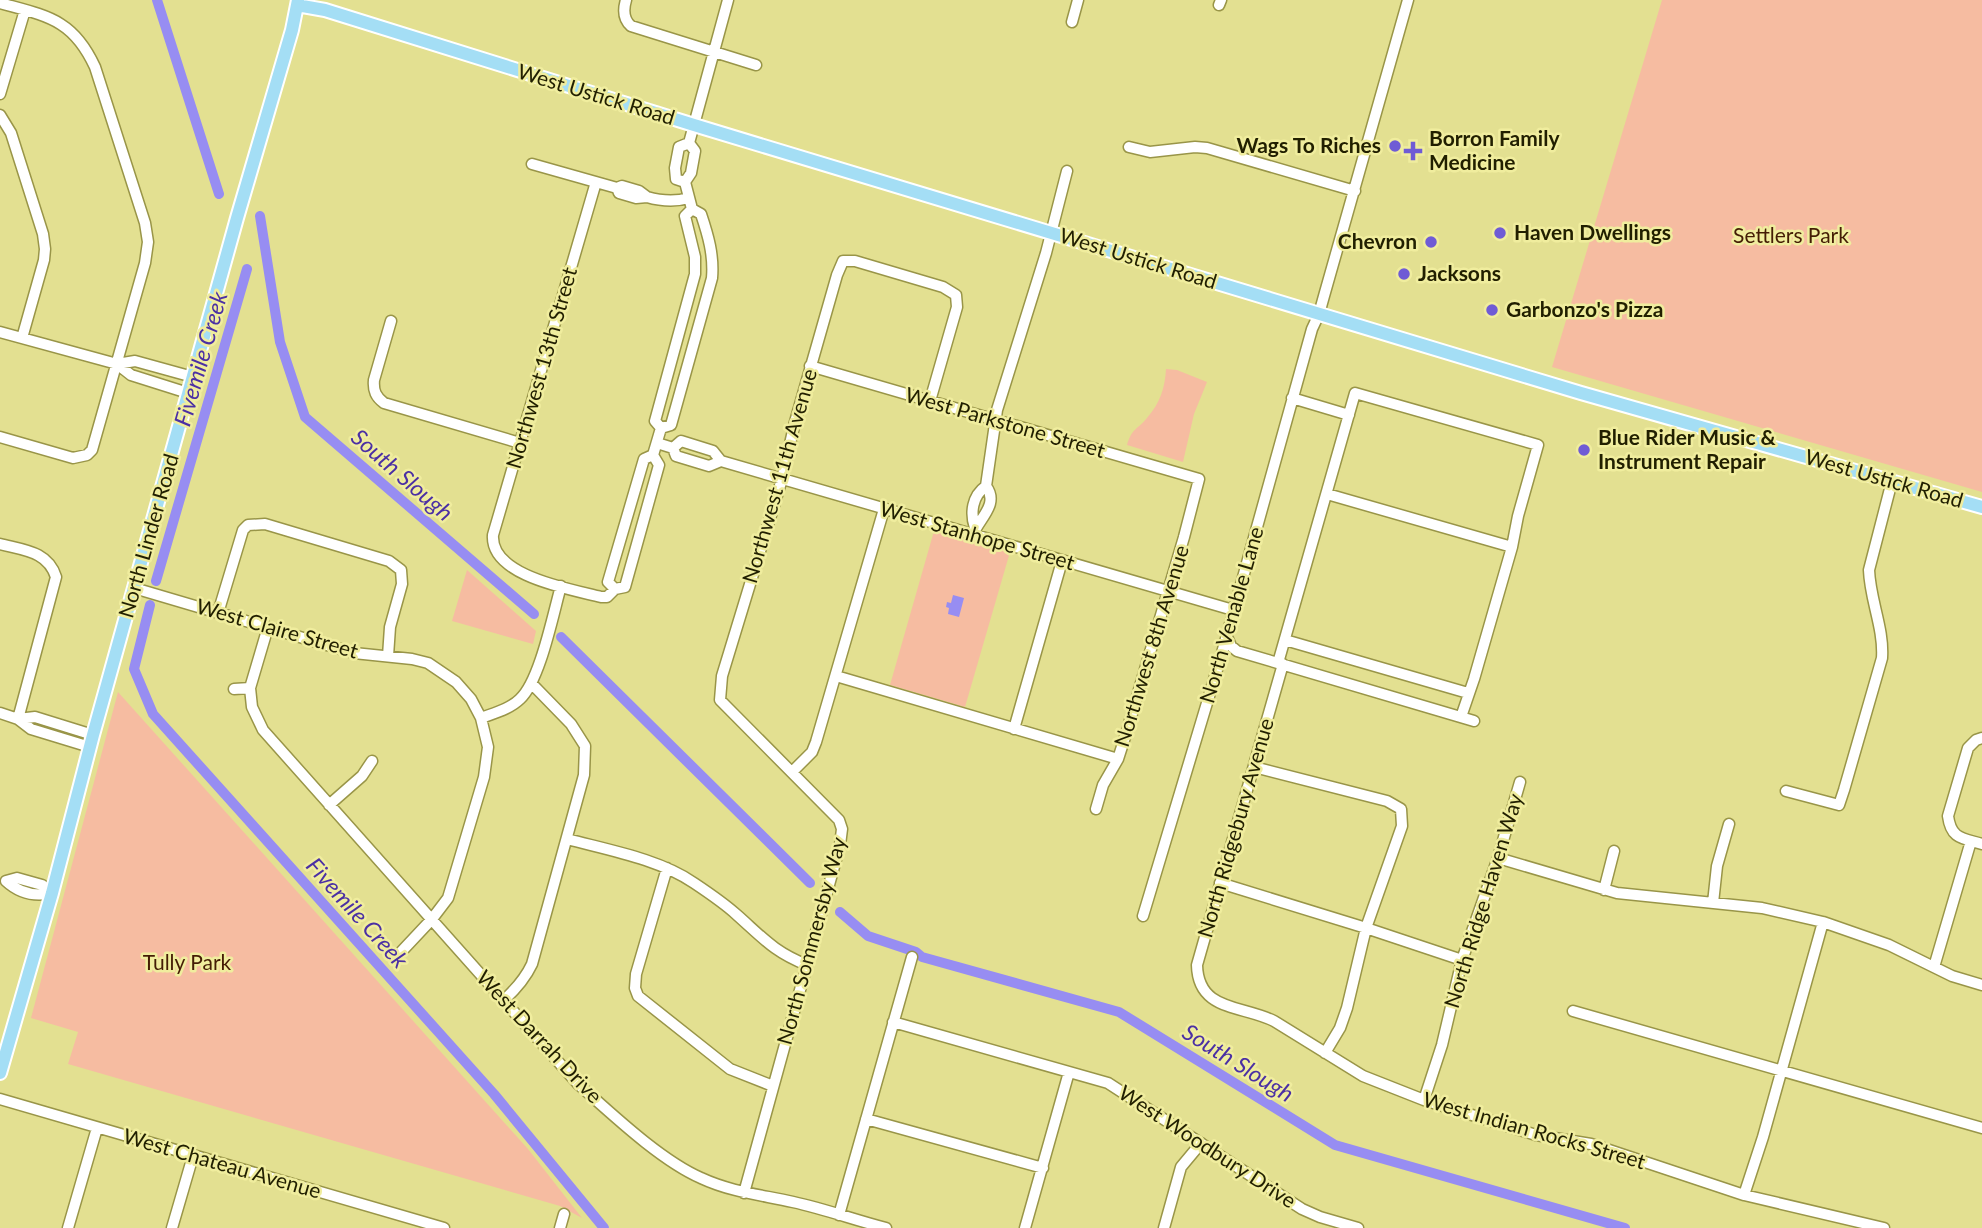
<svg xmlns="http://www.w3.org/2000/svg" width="1982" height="1228" font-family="Lato,sans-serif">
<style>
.green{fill:#f6bca1}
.water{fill:#978df2}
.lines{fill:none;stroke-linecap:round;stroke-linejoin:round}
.canal{stroke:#978df2;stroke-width:10}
.minor-casing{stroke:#999548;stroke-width:13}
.major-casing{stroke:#fff;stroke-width:16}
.minor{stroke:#fff;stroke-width:10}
.major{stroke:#a4def5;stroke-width:12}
.poi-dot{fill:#6f5bd5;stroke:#f0ed9e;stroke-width:2.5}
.labels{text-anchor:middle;stroke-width:5;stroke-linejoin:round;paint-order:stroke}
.street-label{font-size:21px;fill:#211f00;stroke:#f0ed9e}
.poi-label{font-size:21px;font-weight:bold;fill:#211f00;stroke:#f0ed9e;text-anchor:start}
.park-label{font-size:21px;fill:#441c05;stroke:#f0ed9e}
.water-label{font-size:23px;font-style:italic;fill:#4b30a4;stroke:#f0ed9e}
</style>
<rect width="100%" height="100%" fill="#e3e091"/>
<path class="green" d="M 1662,0 L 1982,0 L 1982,492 L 1552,367 Z
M 1166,369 L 1177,370 L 1207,382 L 1194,414 L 1183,462 L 1127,445 C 1132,428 1137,430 1147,418 C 1160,403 1165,388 1166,369 Z
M 934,531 L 1010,552 L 965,707 L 890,685 Z
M 467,570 L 536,631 L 533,644 L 452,621 Z
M 118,692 L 528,1149 L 582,1218 L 560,1206 L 68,1064 L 78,1032 L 31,1018 Z"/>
<path class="water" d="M 953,595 L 964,598 L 959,617 L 948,614 L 949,608 L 946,607 L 947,602 L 951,603 Z"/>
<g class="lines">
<path class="canal" d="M 157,0 L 219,194
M 260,216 L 280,342 L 305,417 L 534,614
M 156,581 L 247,269
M 150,605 L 134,669 L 153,714 L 494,1094 L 604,1228
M 561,637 L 810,883
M 840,912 L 868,936 L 916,952 L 922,957 L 1119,1012 L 1335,1145 L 1625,1228"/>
<g class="minor-casing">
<path id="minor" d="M 626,0 C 623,10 623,19 631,26 L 756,65
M 0,3 C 47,16 73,19 95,67 L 145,223 L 148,242 L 145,263 L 92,450 L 87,455 L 73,458 L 0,437
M 1219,5 L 1221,0
M 1072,22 L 1078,0
M 0,94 L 25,10
M 0,115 L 11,133 L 43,234 L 45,249 L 44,260 L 22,338
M 689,143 L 728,0
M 689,143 L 695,151 L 691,173 L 685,182 L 692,209
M 1129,147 L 1150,152 L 1195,147 L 1207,148 L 1355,191
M 532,164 L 617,188
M 596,182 L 493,535 C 490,576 570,589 601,597 L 607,597 L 615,589
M 685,182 L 676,179 L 675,168 L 679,147 L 689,143
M 622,186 L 639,191 L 647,197 L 636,198 L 619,193 L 617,188 Z
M 647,197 C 661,201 675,202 689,198
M 391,321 L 374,380 C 373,391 376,397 384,403 L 520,443
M 0,332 L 117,364
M 810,366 L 1199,479 L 1184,537 L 1126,734 L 1118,759 L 1103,785 L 1096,809
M 188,393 L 131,375 L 117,364 L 135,361 L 193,377
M 1292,398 L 1349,415
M 661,428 L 671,425 L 712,278 C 714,255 708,235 701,214 L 692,209
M 657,443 L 673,448 L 676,456 L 709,466 L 721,461 L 713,451 L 681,441 L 673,448
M 653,455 L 659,465 L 625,587 L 615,589 L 608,582 L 644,459 Z
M 653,455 L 661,428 L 655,421 L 695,274 L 695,257 L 685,216 L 692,209
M 721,461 L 1233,610
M 1327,494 L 1512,547
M 975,528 C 970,513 972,496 986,486
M 973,535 C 978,519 1000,505 986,486 L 997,410 L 1046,253 L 1067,171
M 0,544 C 23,550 48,551 56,577 L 18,719 L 0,713
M 134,588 L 354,653 L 412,659 L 428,663 L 456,682 L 471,699 L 481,718 L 488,747 L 484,777 L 448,898 L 432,919 L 401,952
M 218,613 L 243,530 L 248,525 L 265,524 L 389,561 L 401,570 L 402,584 L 390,627 L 388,656
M 268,627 L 250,688 L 252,707 L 263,730 L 578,1084 C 612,1114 660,1160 701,1178 C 731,1192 762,1195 793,1202 C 825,1209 855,1220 886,1228
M 1227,637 L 1231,646 L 1237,651 L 1474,721
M 1285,640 L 1468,693
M 1278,663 L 1355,393 L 1538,445 L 1518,516 L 1512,547 L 1474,679 L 1461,717
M 1283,664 L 1197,965 C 1198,1011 1241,1005 1274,1021 L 1363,1076 L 1424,1100 L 1536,1135 L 1591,1144 L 1744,1195 L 1884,1228
M 836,676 L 1118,759
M 234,689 L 250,688
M 481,718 C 494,713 510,709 520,699 C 540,681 553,614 561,586
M 1014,729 L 1062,561
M 1982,738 L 1976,740 L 1968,748 L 1948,816 C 1951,839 1962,838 1982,844
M 90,747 L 31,729 L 18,719 L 35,717 L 93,735
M 1254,767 L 1387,801 L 1401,809 L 1402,826 L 1366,928 L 1347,1008 L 1340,1028 L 1325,1053
M 792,772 L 812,752 L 816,742 L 884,509
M 1786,791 L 1839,805 L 1844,790 L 1882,658 C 1884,628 1870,600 1869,570 L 1892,481
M 329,805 L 362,776 L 372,761
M 567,839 C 608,850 659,859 694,883 C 709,893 724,903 737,915 C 763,938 774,952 807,965
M 1498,858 L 1617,893 L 1762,908 L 1823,922 L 1889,945 L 1952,976 L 1982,985
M 667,868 L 636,974 L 635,988 L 638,996 L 730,1069 L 773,1086
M 17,878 L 42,885 L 52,893 C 34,897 19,893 6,881 Z
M 1220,883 L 1366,928 L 1462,960
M 1604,890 L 1614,851
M 1713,903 L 1717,866 L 1729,824
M 1143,916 L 1222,653 L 1312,329 L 1319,314 L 1324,296 L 1408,0
M 1934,967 L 1971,841
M 504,1000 C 516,989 525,979 532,964 L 584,775 L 585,746 L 571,724 L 532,684
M 1573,1011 L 1982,1128
M 893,1022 L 1108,1083 L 1302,1209 L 1320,1217 L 1358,1228
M 0,1099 L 444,1228
M 1424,1100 L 1442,1045 L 1462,960 L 1498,858 L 1520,782
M 866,1119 L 1043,1168
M 744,1193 L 840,845 L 842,829 L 839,820 L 720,700 L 722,676 L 782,479 L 795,422 L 837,275 L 843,261 L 855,261 L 943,287 L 956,295 L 957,307 L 930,401
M 1744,1195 L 1763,1137 L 1823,922
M 839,1215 L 912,957
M 68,1228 L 97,1128
M 172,1228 L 193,1156
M 560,1228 L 564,1214
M 1025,1228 L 1069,1072
M 1164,1228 L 1181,1167 L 1201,1143"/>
</g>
<g class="major-casing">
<path id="major" d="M 297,5 L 325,10 L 694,125 L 1581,393 L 1982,507
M 0,1073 L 52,893 L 93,735 L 237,218 L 292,30 L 298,0"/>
</g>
<use href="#minor" class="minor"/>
<use href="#major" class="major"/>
</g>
<g class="poi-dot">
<circle cx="1395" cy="146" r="7"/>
<path d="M1409.5 140.5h7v7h7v7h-7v7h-7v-7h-7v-7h7z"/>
<circle cx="1500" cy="233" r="7"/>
<circle cx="1431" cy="242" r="7"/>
<circle cx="1404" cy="274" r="7"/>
<circle cx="1492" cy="310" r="7"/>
<circle cx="1584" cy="450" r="7"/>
</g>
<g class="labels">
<g class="street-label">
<text transform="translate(596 95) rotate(17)" y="7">West Ustick Road</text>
<text transform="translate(1138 259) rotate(17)" y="7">West Ustick Road</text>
<text transform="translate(542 368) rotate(-74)" y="7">Northwest 13th Street</text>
<text transform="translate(1005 423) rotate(16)" y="7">West Parkstone Street</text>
<text transform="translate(780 476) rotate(-74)" y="7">Northwest 11th Avenue</text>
<text transform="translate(1884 479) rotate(16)" y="7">West Ustick Road</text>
<text transform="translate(149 536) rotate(-74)" y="7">North Linder Road</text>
<text transform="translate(977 536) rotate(16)" y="7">West Stanhope Street</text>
<text transform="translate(1232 615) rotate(-74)" y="7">North Venable Lane</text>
<text transform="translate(277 629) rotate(16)" y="7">West Claire Street</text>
<text transform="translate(1152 646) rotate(-73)" y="7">Northwest 8th Avenue</text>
<text transform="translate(1236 828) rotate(-74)" y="7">North Ridgebury Avenue</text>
<text transform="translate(1484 901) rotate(-73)" y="7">North Ridge Haven Way</text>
<text transform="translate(812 941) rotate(-75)" y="7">North Sommersby Way</text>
<text transform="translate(539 1037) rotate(47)" y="7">West Darrah Drive</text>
<text transform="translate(1534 1131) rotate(16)" y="7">West Indian Rocks Street</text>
<text transform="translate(1207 1147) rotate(33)" y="7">West Woodbury Drive</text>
<text transform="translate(222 1164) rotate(16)" y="7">West Chateau Avenue</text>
</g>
<g class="poi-label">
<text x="1429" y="146">Borron Family<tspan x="1429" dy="24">Medicine</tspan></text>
<text x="1381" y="153" text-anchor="end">Wags To Riches</text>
<text x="1514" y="240">Haven Dwellings</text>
<text x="1417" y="249" text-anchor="end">Chevron</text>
<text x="1418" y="281">Jacksons</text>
<text x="1506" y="317">Garbonzo's Pizza</text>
<text x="1598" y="445">Blue Rider Music &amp;<tspan x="1598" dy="24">Instrument Repair</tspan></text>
</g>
<g class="park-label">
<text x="1791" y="243">Settlers Park</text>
<text x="187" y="970">Tully Park</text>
</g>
<g class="water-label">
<text transform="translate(201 359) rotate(-74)" y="8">Fivemile Creek</text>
<text transform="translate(402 475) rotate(41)" y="8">South Slough</text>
<text transform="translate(357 913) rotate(48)" y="8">Fivemile Creek</text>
<text transform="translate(1238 1063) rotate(32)" y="8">South Slough</text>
</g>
</g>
</svg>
